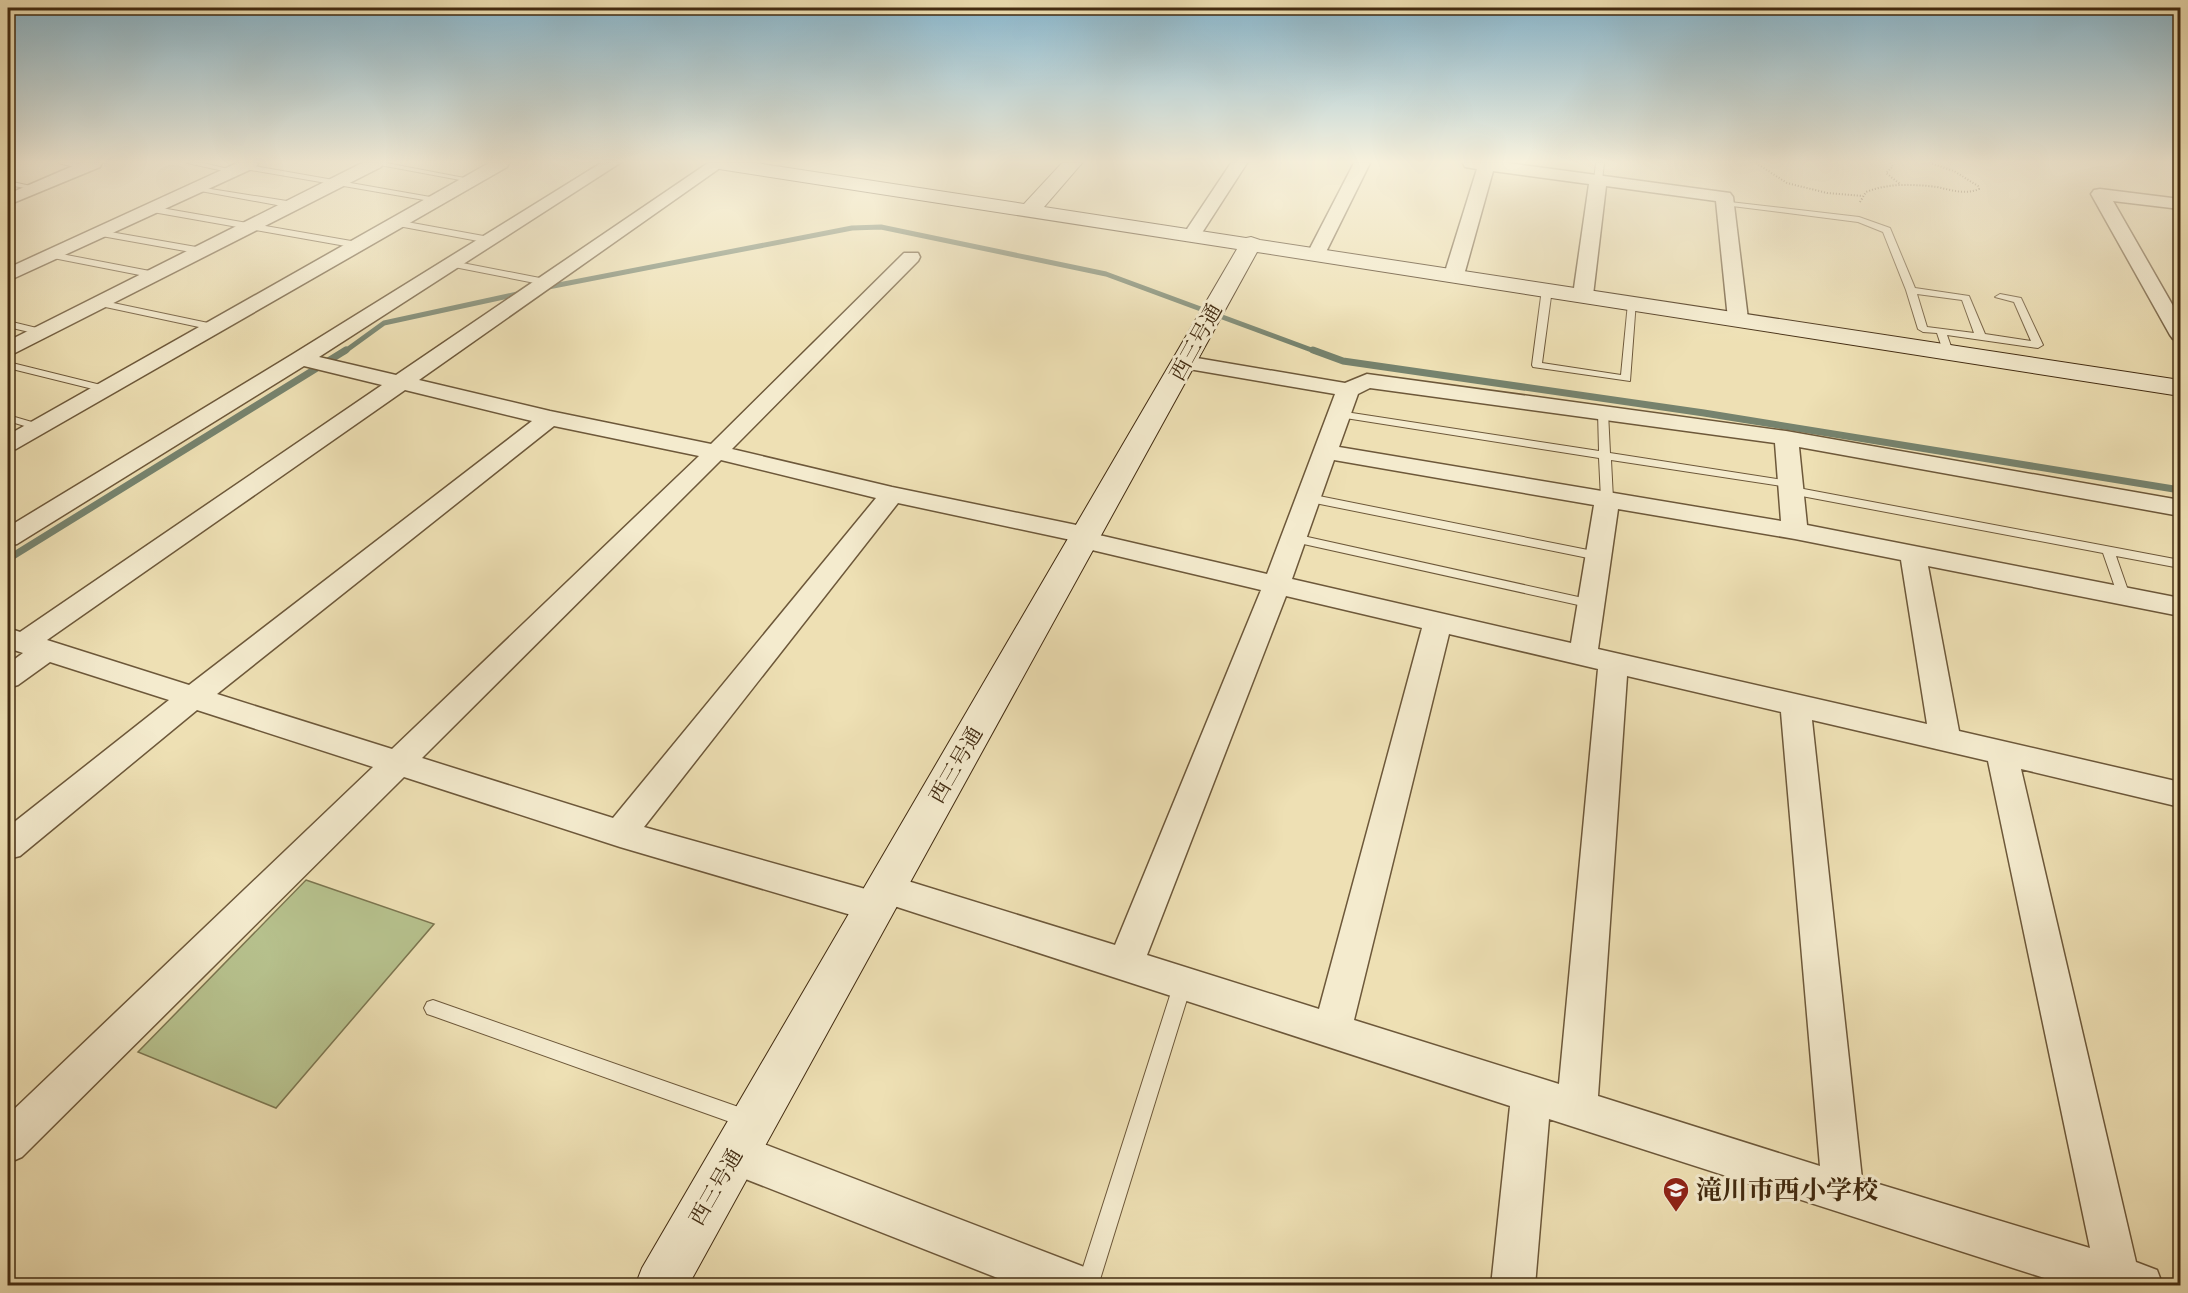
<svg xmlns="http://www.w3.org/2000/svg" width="2188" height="1293" font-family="'EB Garamond','Noto Serif JP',serif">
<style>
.green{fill:#b7c28e;stroke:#7c7650;stroke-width:1.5}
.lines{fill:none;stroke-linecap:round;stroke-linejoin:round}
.stream-far1{stroke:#76836e;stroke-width:5}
.stream{stroke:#76836e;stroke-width:7}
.lane-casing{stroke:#6d583a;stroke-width:2}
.street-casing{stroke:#6d583a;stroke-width:3}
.secondary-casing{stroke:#422b11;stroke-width:2}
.path{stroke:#422b11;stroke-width:2;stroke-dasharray:1 2;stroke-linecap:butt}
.lane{fill:#f4ebce;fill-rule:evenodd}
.street{fill:#f4ebce;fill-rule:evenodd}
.secondary{fill:#f4ebce;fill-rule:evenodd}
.labels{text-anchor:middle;stroke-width:6;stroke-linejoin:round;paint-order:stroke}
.street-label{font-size:21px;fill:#422b11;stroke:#f4ebce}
.near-poi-label{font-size:26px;font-weight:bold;fill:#422b11;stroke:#f4ebce;text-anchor:start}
</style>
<rect width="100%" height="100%" fill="#eee0b4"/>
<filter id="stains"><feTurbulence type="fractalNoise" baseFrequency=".00333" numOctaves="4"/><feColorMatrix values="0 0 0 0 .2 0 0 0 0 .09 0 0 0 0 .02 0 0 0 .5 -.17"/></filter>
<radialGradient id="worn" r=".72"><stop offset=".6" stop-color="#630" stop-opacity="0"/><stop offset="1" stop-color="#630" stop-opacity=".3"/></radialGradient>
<path class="green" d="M 306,880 L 434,924 L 276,1108 L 138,1052 Z"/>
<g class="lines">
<path class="stream-far1" d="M 543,288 L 852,228 L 881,227 L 1106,274 L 1317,352
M 344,352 L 384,323 L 522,293"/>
<path class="stream" d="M 1313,350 L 1343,361 L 1704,413 L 2180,490
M 8,559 L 346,350"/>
<g class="lane-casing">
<path id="lane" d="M 58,163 L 75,163 L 88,167 L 84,169 Z
M 187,163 L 203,163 L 237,171 L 233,173 Z
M 369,163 L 386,163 L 475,180 L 471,182 Z
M 1596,163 L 1604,163 L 1602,180 L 1598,182 L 1594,180 Z
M 242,164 L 436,198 L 440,200 L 436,202 L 239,168 L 239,164 Z
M 8,181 L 40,188 L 36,190 L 8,185 Z
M 192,186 L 293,202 L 297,205 L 293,208 L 195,190 L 192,190 Z
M 1721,201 L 1859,217 L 1890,228 L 1915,288 L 1969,296 L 1985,334 L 2031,341 L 2014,302 L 1995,297 L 2000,294 L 2021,298 L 2043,345 L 2038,348 L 1947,335 L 1953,352 L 1948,355 L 1944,354 L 1937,333 L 1923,332 L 1918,329 L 1906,290 L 1883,232 L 1858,222 L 1724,205 L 1721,205 ZM 1917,294 L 1962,300 L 1974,333 L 1927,327 Z
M 150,206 L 357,242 L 361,245 L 357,248 L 147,211 L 146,209 Z
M 396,220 L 489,237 L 493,240 L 489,243 L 393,225 L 392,223 Z
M 99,230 L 202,248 L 206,251 L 202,254 L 96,235 L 96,231 Z
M 51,252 L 155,272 L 160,275 L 155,278 L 48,257 L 47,255 Z
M 452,261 L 545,279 L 550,282 L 545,285 L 449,266 L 449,262 Z
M 1547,286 L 1552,289 L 1542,363 L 1621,375 L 1628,303 L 1636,301 L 1630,381 L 1533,367 L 1532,365 L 1542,289 Z
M 99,300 L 213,324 L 218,327 L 213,330 L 96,305 L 94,303 Z
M 8,321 L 45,330 L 47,332 L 42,335 L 8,327 Z
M 8,362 L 109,387 L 110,389 L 105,392 L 8,368 Z
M 1603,409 L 1608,412 L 1610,453 L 1790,481 L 1796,484 L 1793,487 L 2180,560 L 2180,568 L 2116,556 L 2130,596 L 2124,600 L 2118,596 L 2103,553 L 1791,494 L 1785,490 L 1788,487 L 1611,460 L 1613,499 L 1607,503 L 1601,499 L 1599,458 L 1339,417 L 1334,414 L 1339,411 L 1599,451 L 1598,412 Z
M 8,415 L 42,425 L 43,427 L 38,430 L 8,421 Z
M 1309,494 L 1598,552 L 1604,556 L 1598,560 L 1305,501 L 1303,498 Z
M 1294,534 L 1592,600 L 1599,604 L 1592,608 L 1290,541 L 1288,538 Z
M 1183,975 L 1189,977 L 1192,983 L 1098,1286 L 1077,1286 L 1174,983 L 1177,977 Z
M 433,1000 L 747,1110 L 754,1112 L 757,1119 L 754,1126 L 747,1128 L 433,1016 L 427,1014 L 424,1008 L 427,1002 Z"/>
</g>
<g class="street-casing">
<path id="street" d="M 80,163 L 102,163 L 100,167 L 8,205 L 8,194 Z
M 237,163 L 258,163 L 256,167 L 8,281 L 8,268 Z
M 362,163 L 383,163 L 381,167 L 15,353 L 8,355 L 8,341 Z
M 489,163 L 509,163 L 507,167 L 16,449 L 8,451 L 8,435 Z
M 601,163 L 620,163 L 319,357 L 396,375 L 708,163 L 727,163 L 419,380 L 550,411 L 711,444 L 904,253 L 918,253 L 920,257 L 918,261 L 732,449 L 892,487 L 1086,527 L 1095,529 L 1099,535 L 1267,574 L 1335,394 L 1177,367 L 1174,362 L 1177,357 L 1185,356 L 1345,383 L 1367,374 L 1786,431 L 2180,500 L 2180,516 L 1799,447 L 1807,525 L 2180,598 L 2180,616 L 1928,566 L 1959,731 L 2180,782 L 2180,807 L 2021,769 L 2136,1262 L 2157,1270 L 2163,1286 L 2069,1286 L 1549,1119 L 1535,1286 L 1491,1286 L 1510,1106 L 891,905 L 892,907 L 887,918 L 875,922 L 620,847 L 404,777 L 22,1157 L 8,1163 L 8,1115 L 373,767 L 197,710 L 20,856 L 8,859 L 8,827 L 169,700 L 50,662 L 18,685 L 8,688 L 8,664 L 23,653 L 8,648 L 8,628 L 20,632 L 382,385 L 304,366 L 17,544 L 8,546 L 8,527 L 293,354 ZM 1370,388 L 1775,443 L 1781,521 L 1339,447 L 1358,394 ZM 405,390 L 532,421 L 189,685 L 47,640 ZM 554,426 L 699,456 L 392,749 L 217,694 ZM 721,460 L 876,498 L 613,818 L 422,758 ZM 1334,460 L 1594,505 L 1571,643 L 1292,579 ZM 898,503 L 1071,540 L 1075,546 L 1261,590 L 1115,945 L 885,874 L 873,878 L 868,888 L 869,890 L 644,827 ZM 1618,509 L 1795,539 L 1901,560 L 1927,724 L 1598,649 ZM 1286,596 L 1422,628 L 1319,1009 L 1147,955 ZM 1449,634 L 1598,669 L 1559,1084 L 1354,1020 ZM 1627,676 L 1781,712 L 1820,1166 L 1598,1096 ZM 1812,720 L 1988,761 L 2090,1248 L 1862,1179 Z
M 1231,163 L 1247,163 L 1198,239 L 1186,239 L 1183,235 Z
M 1354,163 L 1370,163 L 1325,254 L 1323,258 L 1309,258 L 1307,254 Z
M 1463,163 L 1508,163 L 1730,193 L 1733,197 L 1748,319 L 1745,323 L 1731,323 L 1728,319 L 1716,201 L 1606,186 L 1593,295 L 1590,299 L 1576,299 L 1573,295 L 1589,184 L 1493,171 L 1464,275 L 1461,279 L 1447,279 L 1444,275 L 1477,169 L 1465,167 Z
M 2100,189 L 2180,199 L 2180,209 L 2113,201 L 2180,318 L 2180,341 L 2173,339 L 2170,335 L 2091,194 L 2094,190 Z
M 735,1133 L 1092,1270 L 1098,1286 L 1018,1286 L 720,1169 L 714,1154 L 720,1139 Z"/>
</g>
<g class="secondary-casing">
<path id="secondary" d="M 709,163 L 756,163 L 1024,204 L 1062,163 L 1082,163 L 1044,207 L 1246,238 L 1251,237 L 1260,240 L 2180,380 L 2180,396 L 1257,252 L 688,1286 L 635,1286 L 642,1268 L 1237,249 L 719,169 L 712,167 Z"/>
</g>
<path class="path" d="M 1756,163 L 1787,183 L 1827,193 L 1863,196
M 1890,163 L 1893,166 L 1886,173 L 1900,184
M 1860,202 L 1866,192 C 1889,183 1912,184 1937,187 C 1951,190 1965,195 1979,189 L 1978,186 L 1954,171 L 1930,163"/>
<use href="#lane" class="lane"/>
<use href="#street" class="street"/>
<use href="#secondary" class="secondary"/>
</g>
<linearGradient id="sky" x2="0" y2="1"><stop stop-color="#88b8d0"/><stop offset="0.47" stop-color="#f7f1dd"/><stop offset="1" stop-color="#f7f1dd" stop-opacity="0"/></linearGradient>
<rect width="2188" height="344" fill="url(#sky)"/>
<defs>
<g id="school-pin" transform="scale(1.35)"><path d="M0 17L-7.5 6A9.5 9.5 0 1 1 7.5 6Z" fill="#8f2418" stroke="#f4ebce"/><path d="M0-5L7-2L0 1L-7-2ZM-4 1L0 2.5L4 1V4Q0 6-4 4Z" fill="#fff"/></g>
</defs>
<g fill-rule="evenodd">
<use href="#school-pin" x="1676" y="1190"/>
</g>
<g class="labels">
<g class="street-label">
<text transform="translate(1196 342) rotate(-61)" y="7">西三号通</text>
<text transform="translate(956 765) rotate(-60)" y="7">西三号通</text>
<text transform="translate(716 1187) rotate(-60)" y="7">西三号通</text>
</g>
<g class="near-poi-label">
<text x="1696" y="1199">滝川市西小学校</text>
</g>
</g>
<rect width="2188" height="1293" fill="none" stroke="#eee0b4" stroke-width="30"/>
<rect x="9" y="9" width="2170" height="1275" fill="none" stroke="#422b11" stroke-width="3"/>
<rect x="15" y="15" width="2158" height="1263" fill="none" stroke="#422b11" stroke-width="1.5"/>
<rect width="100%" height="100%" filter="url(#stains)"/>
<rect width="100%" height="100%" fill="url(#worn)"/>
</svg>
